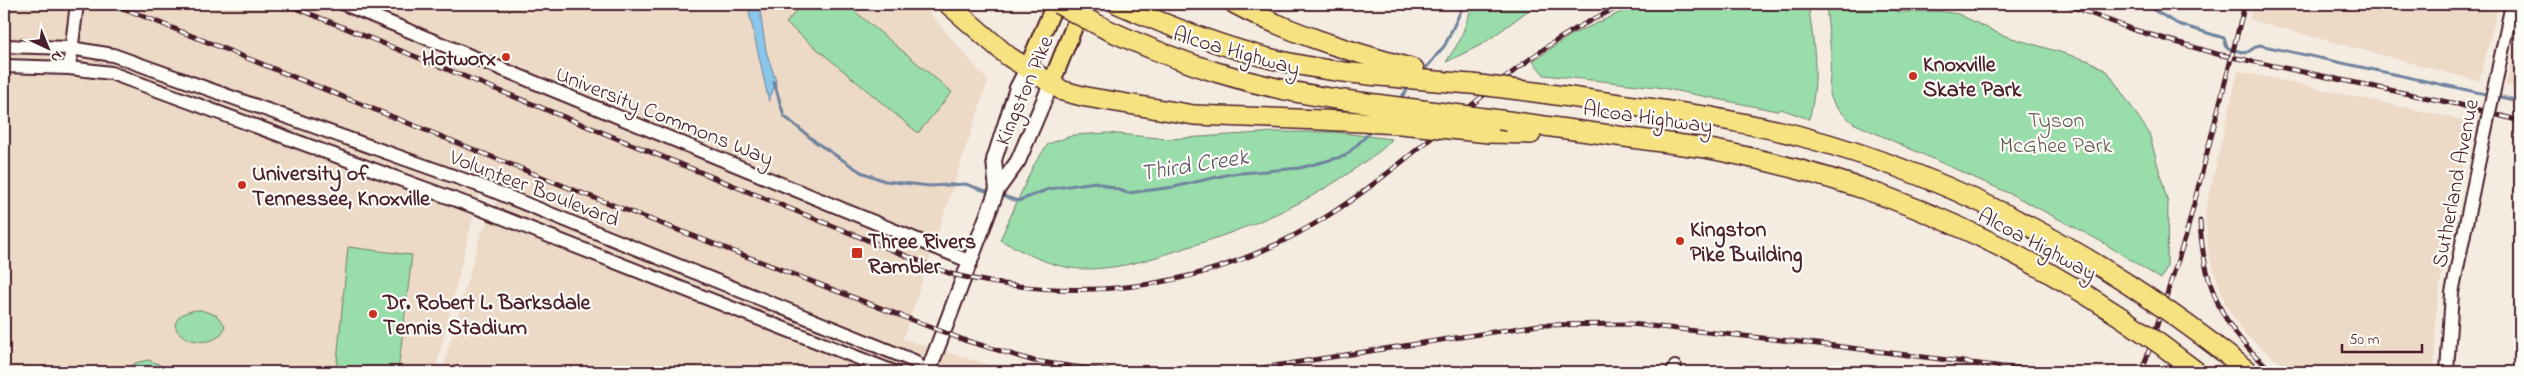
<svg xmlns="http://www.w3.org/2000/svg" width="2524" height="376" font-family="'Indie Flower',sans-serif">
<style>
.built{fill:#ecd9c6}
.green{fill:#98ddaa;stroke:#717e6a}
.water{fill:#8ac6ea;stroke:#70839e}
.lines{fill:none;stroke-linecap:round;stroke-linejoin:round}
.stream{stroke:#70839e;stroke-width:3}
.tertiary-casing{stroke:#4a1f2b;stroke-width:16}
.secondary-casing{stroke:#4a1f2b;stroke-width:18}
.primary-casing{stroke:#4a1f2b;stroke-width:20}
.motorway-casing{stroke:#4a1f2b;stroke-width:22}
.tertiary{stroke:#fdfcf7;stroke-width:12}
.secondary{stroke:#fdfcf7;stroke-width:14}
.primary{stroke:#f6e281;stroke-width:16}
.motorway{stroke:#f6e281;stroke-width:19}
.rail-casing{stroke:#4a1f2b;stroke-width:5}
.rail{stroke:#fdfcf7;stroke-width:3;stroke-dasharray:9;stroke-linecap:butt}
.tertiary-bridge-casing{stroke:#4a1f2b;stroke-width:16;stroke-linecap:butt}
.motorway-bridge-casing{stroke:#4a1f2b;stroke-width:22;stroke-linecap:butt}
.tertiary-bridge{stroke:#fdfcf7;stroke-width:12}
.motorway-bridge{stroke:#f6e281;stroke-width:19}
.poi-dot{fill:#c8321e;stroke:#fdfcf7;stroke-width:2}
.labels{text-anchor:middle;stroke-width:4.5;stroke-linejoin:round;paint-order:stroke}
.street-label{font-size:22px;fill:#4a1f2b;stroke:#fdfcf7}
.poi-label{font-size:22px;font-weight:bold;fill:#4a1f2b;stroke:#fdfcf7;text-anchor:start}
.park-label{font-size:22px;fill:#615851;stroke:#fdfcf7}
.water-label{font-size:24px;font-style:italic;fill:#5d5164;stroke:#fdfcf7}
</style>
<rect width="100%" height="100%" fill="#f5ece1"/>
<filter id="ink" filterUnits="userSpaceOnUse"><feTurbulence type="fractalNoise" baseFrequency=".02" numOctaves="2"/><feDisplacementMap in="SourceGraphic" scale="10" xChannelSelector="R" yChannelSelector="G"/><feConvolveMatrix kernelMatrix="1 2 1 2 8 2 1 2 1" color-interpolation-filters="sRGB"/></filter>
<g filter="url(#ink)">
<path class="built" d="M 4,4 L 922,4 L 988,81 L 903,339 L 1012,372 L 442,372 L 480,236 L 503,189 L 482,181 L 435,372 L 4,372 Z
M 2253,4 L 2499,4 L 2479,81 L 2250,20 Z
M 2520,23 L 2520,88 L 2506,85 Z
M 2238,71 L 2471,122 L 2448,234 L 2436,314 L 2434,372 L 2291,372 L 2246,335 L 2226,306 L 2209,255 L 2205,212 Z"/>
<path class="green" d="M 802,4 L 846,4 L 952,92 L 918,133 L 786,23 Z
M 1473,4 L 1537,4 L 1483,44 L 1446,62 L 1460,40 Z
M 1639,4 L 1808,4 C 1814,43 1820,80 1809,119 L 1781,109 L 1777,111 L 1657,87 L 1544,75 L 1533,61 L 1571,35 Z
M 1826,4 L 1871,4 L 1899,12 L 1939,11 L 1958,14 L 2002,35 L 2090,61 L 2108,72 L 2149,133 L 2168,203 L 2167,267 L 2161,279 L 2102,242 L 2015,196 L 1853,123 L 1836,107 L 1829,94 L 1831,54 Z
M 1276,132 L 1334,132 L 1392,139 C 1385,149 1372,156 1363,163 C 1308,204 1247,229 1182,249 C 1152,259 1122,268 1090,269 C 1056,270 1029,255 1000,240 L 1033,166 L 1048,144 L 1074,135 L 1108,133 L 1169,139 Z
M 348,247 L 412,255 L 398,372 L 336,372 Z
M 201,310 L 216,315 L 225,325 C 223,348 180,346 175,325 C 178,313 190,310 201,310 Z
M 148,360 L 159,364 L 166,372 L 126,372 L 135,363 Z"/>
<path class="water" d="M 750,4 L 759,4 L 766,51 L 776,81 L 769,102 L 749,12 Z"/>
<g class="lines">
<path class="stream" d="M 2143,4 L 2178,24 L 2224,38 L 2227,48 L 2246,53 L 2259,45 L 2490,95
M 1422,73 L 1445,45 L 1464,4
M 774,82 L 784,116 L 817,143 L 861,172 L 885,181 L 930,186 L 965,184 L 992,193
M 2496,96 L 2520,101
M 1399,100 L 1411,85
M 1000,195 L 1018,201 L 1049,189 L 1095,182 L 1128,193 L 1174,187 L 1230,174 L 1300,168 L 1345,156 L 1374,129"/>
<g class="tertiary-casing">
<path id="tertiary" d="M 344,4 L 971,262
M 4,46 L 70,48 L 113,55 L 484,187 L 914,361 L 925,372
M 4,66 L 69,68 L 111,73 L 478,208 L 894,372
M 2499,66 L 2512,4
M 69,68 L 77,4
M 1673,372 L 1675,367
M 2447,372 L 2452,293 L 2481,150"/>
</g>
<g class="secondary-casing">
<path id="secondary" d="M 997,190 L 994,160 L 1017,88 L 1027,69
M 928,372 L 997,190 L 1018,161 L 1051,84"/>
</g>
<g class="primary-casing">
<path id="primary" d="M 1027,69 L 1055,4
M 1051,84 L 1083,4"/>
</g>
<g class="motorway-casing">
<path id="motorway" d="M 948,4 L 1008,56 L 1063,91 L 1086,97 L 1194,115 L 1321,120
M 1118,4 C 1168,26 1218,46 1272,59 C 1337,75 1406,78 1472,84
M 1235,4 C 1291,34 1352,52 1414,69
M 1106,29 C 1185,65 1249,86 1336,99
M 1542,93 L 1711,117
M 1508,121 L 1705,148
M 1489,133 L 1531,134"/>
</g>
<use href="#tertiary" class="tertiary"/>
<use href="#secondary" class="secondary"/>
<use href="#primary" class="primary"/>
<use href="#motorway" class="motorway"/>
<g class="rail-casing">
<path id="rail" d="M 113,4 L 579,192 L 964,340 L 1034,361 L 1111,372
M 286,4 L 951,274 C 1085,306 1211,290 1329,215 C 1372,188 1411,154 1450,123 C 1506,77 1559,30 1627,4
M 2066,4 L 2131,29 L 2217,54 L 2457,104 L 2520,121
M 2200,221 C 2203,285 2223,332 2274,372
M 1196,372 L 1242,371 L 1539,325 L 1631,324 L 1827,345 L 2044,372
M 2142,372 L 2186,235 L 2245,4"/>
</g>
<use href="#rail" class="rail"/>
<g class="tertiary-bridge-casing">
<path id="tertiary-bridge" d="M 2481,150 L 2499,66"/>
</g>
<g class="motorway-bridge-casing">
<path id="motorway-bridge" d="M 1058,4 L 1106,29
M 1472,84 L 1542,93
M 1336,99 L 1508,121
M 1711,117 C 1740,123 1771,128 1800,136 C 1966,180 2116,265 2249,372
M 1321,120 L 1400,124 L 1489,133
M 1705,148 C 1766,160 1826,175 1884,196 C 1996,237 2104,299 2197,372"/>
</g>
<use href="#tertiary-bridge" class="tertiary-bridge"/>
<use href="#motorway-bridge" class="motorway-bridge"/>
</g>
</g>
<g class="poi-dot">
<circle cx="506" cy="57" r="5"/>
<circle cx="1913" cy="76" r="5"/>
<circle cx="242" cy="185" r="5"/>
<circle cx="1680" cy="241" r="5"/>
<rect x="851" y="247" width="12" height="12" rx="2.5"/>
<circle cx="373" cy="314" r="5"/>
</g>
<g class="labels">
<g class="street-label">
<text transform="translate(1237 50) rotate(16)" y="8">Alcoa Highway</text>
<text transform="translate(1023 90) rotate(-67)" y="8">Kingston Pike</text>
<text transform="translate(665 115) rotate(22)" y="8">University Commons Way</text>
<text transform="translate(1648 116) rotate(8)" y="8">Alcoa Highway</text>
<text transform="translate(2454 183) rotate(-79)" y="8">Sutherland Avenue</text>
<text transform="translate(535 187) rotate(21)" y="8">Volunteer Boulevard</text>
<text transform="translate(2038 243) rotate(28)" y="8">Alcoa Highway</text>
</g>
<g class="poi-label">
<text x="496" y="65" text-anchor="end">Hotworx</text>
<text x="1923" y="71">Knoxville<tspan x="1923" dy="25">Skate Park</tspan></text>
<text x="252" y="180">University of<tspan x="252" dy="25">Tennessee, Knoxville</tspan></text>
<text x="1690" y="236">Kingston<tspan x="1690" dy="25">Pike Building</tspan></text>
<text x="868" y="248">Three Rivers<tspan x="868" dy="25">Rambler</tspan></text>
<text x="383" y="309">Dr. Robert L. Barksdale<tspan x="383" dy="25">Tennis Stadium</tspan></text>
</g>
<g class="park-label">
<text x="2056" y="127">Tyson<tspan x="2056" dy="25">McGhee Park</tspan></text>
</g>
<g class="water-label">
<text transform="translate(1194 164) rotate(-9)" y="8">Third Creek</text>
</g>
</g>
<rect width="2524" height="376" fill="none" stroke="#fdfcf7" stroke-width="20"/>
<rect x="10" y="10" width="2504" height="356" fill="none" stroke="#4a1f2b" stroke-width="2" filter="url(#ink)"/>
<g transform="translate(48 48) rotate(136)" stroke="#fdfcf7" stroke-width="4" paint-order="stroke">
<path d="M0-4L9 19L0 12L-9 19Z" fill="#4a1f2b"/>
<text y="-8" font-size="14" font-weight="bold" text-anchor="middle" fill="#4a1f2b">N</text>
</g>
<path d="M2342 344v8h80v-8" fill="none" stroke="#4a1f2b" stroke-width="2.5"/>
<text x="2349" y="344" font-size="15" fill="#4a1f2b" stroke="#fdfcf7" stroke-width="4" paint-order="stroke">50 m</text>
</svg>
